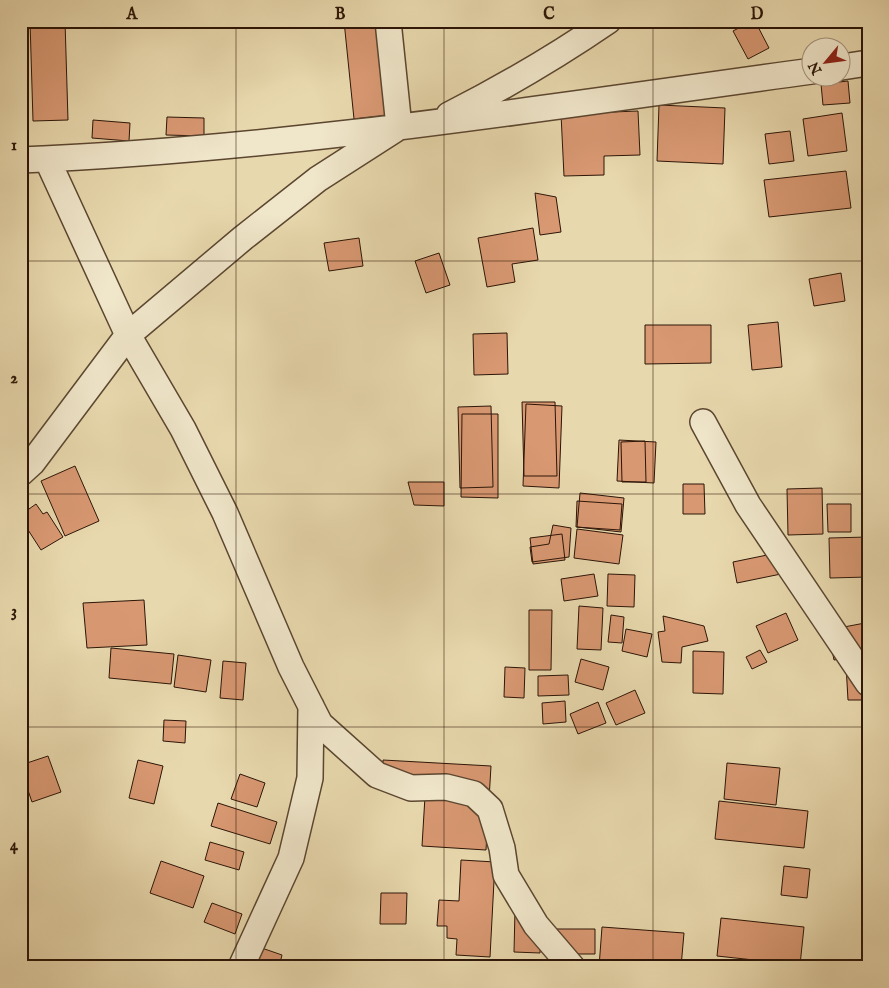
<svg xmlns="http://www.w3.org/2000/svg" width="889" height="988" font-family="'IM FELL English',serif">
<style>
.building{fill:#d89872;stroke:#2c1507}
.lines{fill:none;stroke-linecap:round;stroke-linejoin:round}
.minor-casing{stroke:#5b4630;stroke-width:28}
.minor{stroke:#f0e6ca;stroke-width:25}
.grid{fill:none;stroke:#2c1507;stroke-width:1;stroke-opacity:0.55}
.neatline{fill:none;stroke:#2c1507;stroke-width:2}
.grid-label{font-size:16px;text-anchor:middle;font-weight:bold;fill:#2c1507}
</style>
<rect width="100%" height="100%" fill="#e8d8ad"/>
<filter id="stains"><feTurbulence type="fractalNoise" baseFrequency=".004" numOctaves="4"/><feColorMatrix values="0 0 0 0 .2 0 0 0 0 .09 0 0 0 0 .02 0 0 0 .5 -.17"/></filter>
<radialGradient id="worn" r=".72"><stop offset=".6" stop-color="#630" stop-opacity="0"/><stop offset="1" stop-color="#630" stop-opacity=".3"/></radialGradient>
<path class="building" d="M 30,21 L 65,21 L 68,120 L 33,121 Z
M 344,21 L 382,21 L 391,115 L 354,119 Z
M 752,21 L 755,21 L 769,48 L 748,59 L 733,31 Z
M 848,81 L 850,103 L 823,105 L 821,84 Z
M 659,105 L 725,108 L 723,164 L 657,161 Z
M 638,111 L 640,155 L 604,156 L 604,175 L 564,176 L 561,114 Z
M 842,113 L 847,151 L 808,156 L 803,119 Z
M 167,117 L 204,118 L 204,136 L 166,135 Z
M 93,120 L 130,123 L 129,141 L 92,138 Z
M 790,131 L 794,161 L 769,164 L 765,134 Z
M 846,171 L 851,208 L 769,217 L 764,180 Z
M 535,193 L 556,197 L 561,232 L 540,235 Z
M 533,228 L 538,260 L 512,264 L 515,282 L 487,287 L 478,238 Z
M 359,238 L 363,266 L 329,271 L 324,243 Z
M 439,253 L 450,285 L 426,293 L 415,261 Z
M 841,273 L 845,301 L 814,306 L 809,279 Z
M 778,322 L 782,367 L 752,370 L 748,325 Z
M 645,325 L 711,325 L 711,363 L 645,364 Z
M 507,333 L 508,374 L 474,375 L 473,334 Z
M 522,402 L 555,402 L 557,476 L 524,476 Z
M 526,404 L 562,406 L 559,488 L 523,486 Z
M 491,406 L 493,487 L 460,488 L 458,407 Z
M 462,414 L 498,414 L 498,498 L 461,497 Z
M 619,440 L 656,442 L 654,483 L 617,481 Z
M 645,441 L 646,482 L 622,482 L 621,442 Z
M 75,466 L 99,521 L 65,536 L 41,481 Z
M 408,482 L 444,482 L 444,506 L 414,505 Z
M 683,484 L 704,484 L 705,514 L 683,514 Z
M 822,488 L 823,534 L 788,535 L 787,489 Z
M 580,493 L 624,498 L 621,532 L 577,527 Z
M 23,499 L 29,509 L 36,504 L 43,514 L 47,512 L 63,537 L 41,550 L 21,519 L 21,501 Z
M 577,501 L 622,504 L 620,530 L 576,527 Z
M 827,504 L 851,504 L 851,532 L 828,532 Z
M 553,525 L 571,528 L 569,557 L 532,562 L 530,547 L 549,544 Z
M 577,529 L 623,535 L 619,564 L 574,558 Z
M 562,534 L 565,560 L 533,564 L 530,538 Z
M 868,537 L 868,577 L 830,578 L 829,538 Z
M 777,553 L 781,574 L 737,583 L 733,562 Z
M 594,574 L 598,596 L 564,601 L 561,579 Z
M 608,574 L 635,575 L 634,607 L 607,606 Z
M 144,600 L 147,645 L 87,648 L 83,603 Z
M 579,606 L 603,608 L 601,650 L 577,649 Z
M 529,610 L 552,610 L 551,670 L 529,670 Z
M 786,613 L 798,640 L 768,653 L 756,626 Z
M 611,615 L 624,617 L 622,643 L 608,642 Z
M 663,616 L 704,626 L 708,641 L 682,647 L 681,663 L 662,662 L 658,632 L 665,631 Z
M 865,623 L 868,638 L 868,654 L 834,660 L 828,630 Z
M 626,629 L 652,634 L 647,657 L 622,651 Z
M 111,648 L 174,654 L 171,684 L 109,678 Z
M 760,650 L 767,662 L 752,669 L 746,657 Z
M 693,651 L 724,652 L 723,694 L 693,693 Z
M 178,655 L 211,660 L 206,692 L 174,687 Z
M 581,659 L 609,667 L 603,690 L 575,682 Z
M 223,661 L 246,663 L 243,700 L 220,698 Z
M 868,664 L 868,700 L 848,700 L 846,665 Z
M 505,667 L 525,668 L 524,698 L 504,697 Z
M 568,675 L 569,695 L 538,696 L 538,676 Z
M 635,690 L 645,713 L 616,725 L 606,703 Z
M 565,701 L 566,722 L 543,724 L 542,703 Z
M 598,702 L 606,723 L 578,734 L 570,714 Z
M 164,720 L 186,721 L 185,743 L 163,741 Z
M 48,756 L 61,792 L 32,802 L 21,770 L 21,765 Z
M 138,760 L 163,766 L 154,804 L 129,798 Z
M 383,760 L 491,766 L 486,850 L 422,846 L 426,780 L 383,778 Z
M 727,763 L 780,768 L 776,805 L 724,799 Z
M 240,774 L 265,783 L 257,807 L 231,799 Z
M 719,801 L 808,811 L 804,848 L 715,839 Z
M 218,803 L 277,822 L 270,844 L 211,826 Z
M 210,842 L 244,852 L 239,870 L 205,860 Z
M 461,860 L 495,862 L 490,957 L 456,955 L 457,939 L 447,938 L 447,926 L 437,926 L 439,900 L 459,901 Z
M 161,861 L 204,876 L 193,908 L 150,893 Z
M 784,866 L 810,869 L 807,898 L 781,895 Z
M 381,893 L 407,893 L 406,924 L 380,924 Z
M 212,903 L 242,914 L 235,934 L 204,922 Z
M 515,910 L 542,911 L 540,953 L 514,952 Z
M 721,918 L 804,927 L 800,965 L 717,956 Z
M 602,927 L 684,933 L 681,967 L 599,967 Z
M 545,929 L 595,929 L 595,954 L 545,954 Z
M 253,945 L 282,955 L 279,967 L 270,967 L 249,960 Z"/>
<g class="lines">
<g class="minor-casing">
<path id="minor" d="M 842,67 L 868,63
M 449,115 C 504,87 557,56 608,21
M 47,159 L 128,335 L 183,429 L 225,513 L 291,667 L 320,724 L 377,775 L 411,788 L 446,787 L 474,794 L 490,809 L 502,848 L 506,875 L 536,925 L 572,967
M 21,160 C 286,149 549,107 812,71
M 703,422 L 748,505 L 868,683
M 21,473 L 32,463 L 128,335 L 243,238 L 318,179 L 399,127 L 388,21
M 241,967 L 291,858 L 310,778 L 311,706"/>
</g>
<use href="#minor" class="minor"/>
</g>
<path class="grid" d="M 236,21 L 236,967M 444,21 L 444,967M 653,21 L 653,967M 21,261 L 868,261M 21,494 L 868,494M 21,727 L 868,727"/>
<rect width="889" height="988" fill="none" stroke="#e8d8ad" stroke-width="55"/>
<g transform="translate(826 62) rotate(241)"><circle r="24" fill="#f0e6ca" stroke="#a2927c"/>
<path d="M0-4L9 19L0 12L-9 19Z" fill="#8f2418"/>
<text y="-8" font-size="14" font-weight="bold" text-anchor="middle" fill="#2c1507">N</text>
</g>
<rect x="28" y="28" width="834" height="932" class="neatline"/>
<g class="grid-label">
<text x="132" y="19">A</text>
<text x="340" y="19">B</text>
<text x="549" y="19">C</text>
<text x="757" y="19">D</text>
<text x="14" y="150">1</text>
<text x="14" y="383">2</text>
<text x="14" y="616">3</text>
<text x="14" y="850">4</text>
</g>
<rect width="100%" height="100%" filter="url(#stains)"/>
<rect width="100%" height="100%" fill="url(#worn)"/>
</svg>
